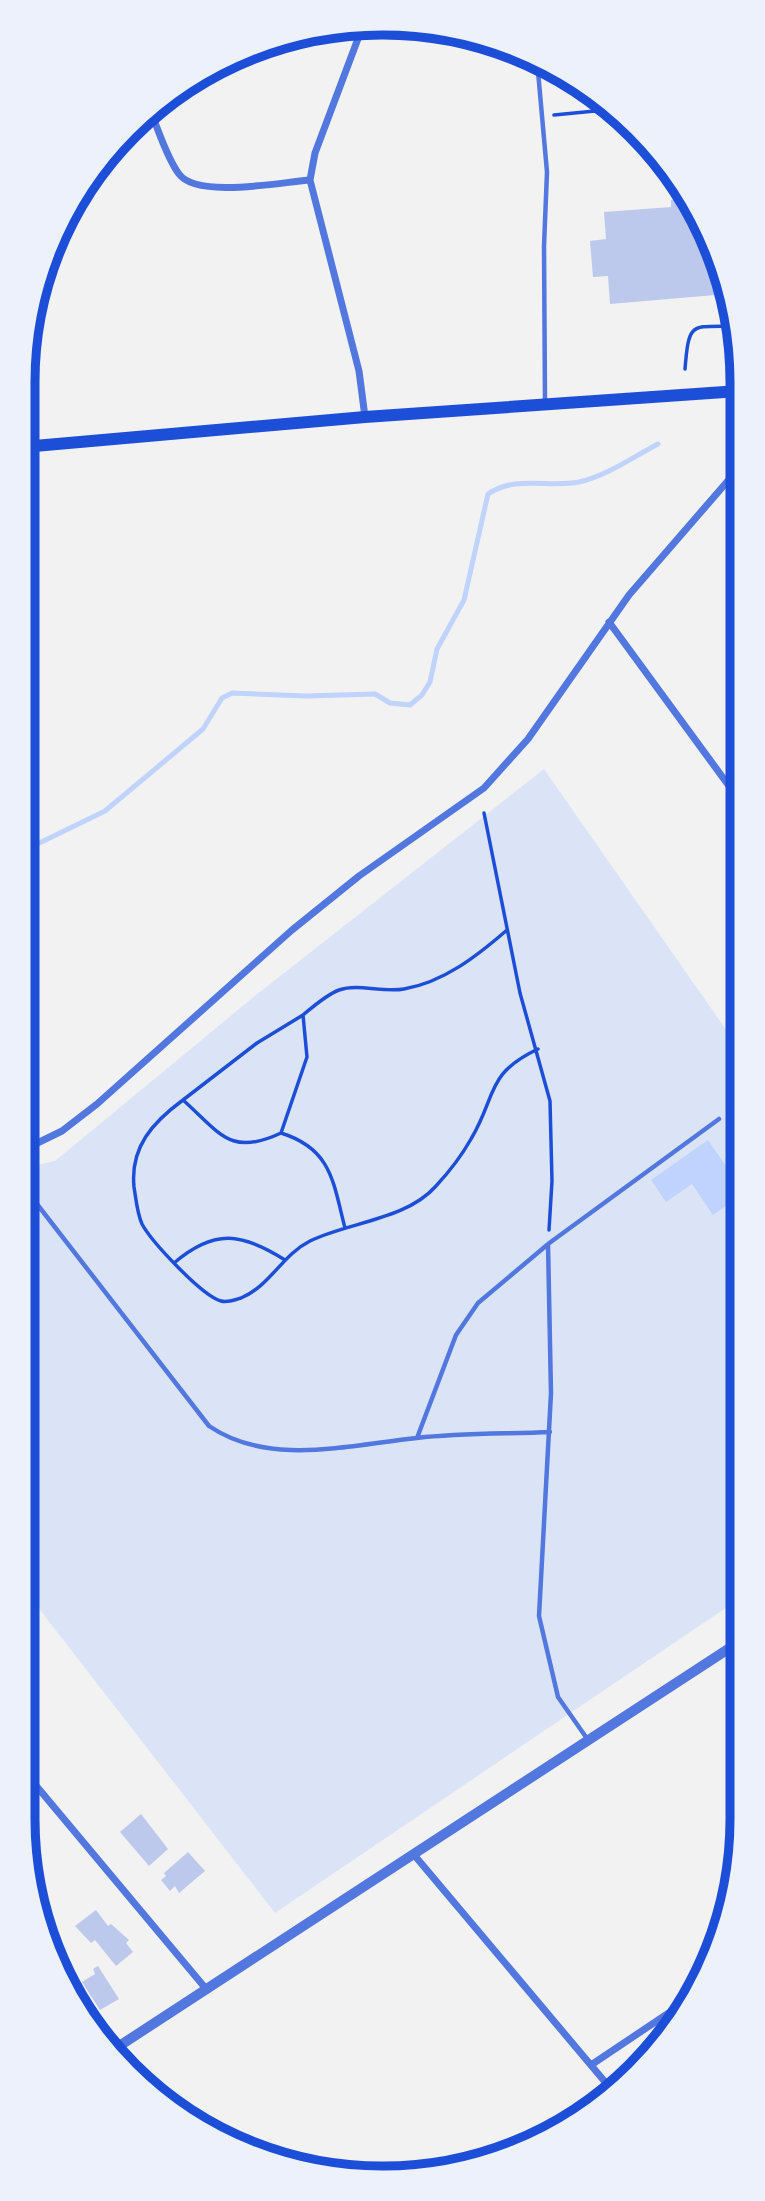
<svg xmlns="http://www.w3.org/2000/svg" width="765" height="2201" font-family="Figtree,sans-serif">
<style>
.green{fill:#dbe4f7}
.water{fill:#bfd3fe}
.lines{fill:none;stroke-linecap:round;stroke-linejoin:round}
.stream{stroke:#bfd3fe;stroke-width:5}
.building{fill:#bdc9ec}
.path{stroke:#1d4ed8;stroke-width:3.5}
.service{stroke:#5277de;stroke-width:4.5}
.minor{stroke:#5277de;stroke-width:7}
.tertiary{stroke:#5277de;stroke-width:10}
.secondary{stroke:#1d4ed8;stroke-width:12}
.rim{fill:none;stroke:#1d4ed8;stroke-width:9}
</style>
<rect width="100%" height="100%" fill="#f2f2f2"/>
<path class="green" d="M 544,769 L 741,1051 L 742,1597 L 275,1913 L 23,1588 L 23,1168 L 55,1161 L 256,995 Z"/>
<path class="water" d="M 708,1140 L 741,1188 L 741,1196 L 713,1215 L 692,1184 L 666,1202 L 651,1180 Z"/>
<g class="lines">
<path class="stream" d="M 23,851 L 105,811 L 203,729 L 222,698 L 232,693 L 306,696 L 375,694 L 390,703 L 410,705 L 422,695 L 430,682 L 437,649 L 464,600 L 488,494 C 516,475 548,488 579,482 C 606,476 633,457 658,444"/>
</g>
<path class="building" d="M 688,198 L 705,224 L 727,294 L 610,304 L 608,276 L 593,277 L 590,241 L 606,239 L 604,212 L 671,207 L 671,200 Z
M 141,1814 L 168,1849 L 149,1866 L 120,1832 Z
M 25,1830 L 39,1850 L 32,1856 L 36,1864 L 32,1867 Z
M 188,1852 L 205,1871 L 179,1893 L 175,1886 L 170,1891 L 161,1880 L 166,1876 L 164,1873 Z
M 96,1910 L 108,1926 L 111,1924 L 129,1940 L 126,1943 L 133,1952 L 116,1966 L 95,1940 L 91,1943 L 75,1926 Z
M 98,1966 L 119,1999 L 100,2010 L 82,1982 L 95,1974 L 93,1969 Z"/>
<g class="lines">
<path class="path" d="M 554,115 L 595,111 L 604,117
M 685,369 C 689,320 691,327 736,326
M 484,813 L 520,993 L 550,1101 L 552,1181 L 549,1230
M 507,930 C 477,956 444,982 404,989 C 383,993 358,983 339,990 C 326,995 314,1006 303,1015 L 307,1057 L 281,1133 C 230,1157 220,1133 183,1100 C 153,1122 130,1147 134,1187 C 136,1199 137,1213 142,1224 C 151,1241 202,1296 221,1301 C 227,1303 235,1300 241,1298 C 270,1286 282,1255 310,1241 C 349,1222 406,1220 436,1186 C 449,1172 462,1155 471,1139 C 497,1096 485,1074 538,1049
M 183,1100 L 257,1043 L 303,1015
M 281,1133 C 332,1149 333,1182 345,1228
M 174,1263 C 215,1228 242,1233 285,1260"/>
<path class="service" d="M 537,60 L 547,172 L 544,246 L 545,401
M 23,1186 L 209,1426 C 269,1467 349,1445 417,1438 C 461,1433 506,1434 550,1432
M 417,1438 L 456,1335 L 478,1303 L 547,1245
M 588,1740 L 558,1697 L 539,1616 L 551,1393 L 548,1244 L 719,1119"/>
<path class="minor" d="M 362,28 L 315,153 L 310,180 L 359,371 L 365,417
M 152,115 C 160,134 167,158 179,174 C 197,199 282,182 310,180
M 609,622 L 740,801
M 23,1150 L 62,1131 L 97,1104 L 292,930 L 359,876 L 484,788 L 528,739 L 629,595 L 739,468
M 23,1770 L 207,1990
M 415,1856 L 611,2089
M 591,2065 L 691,1998"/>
<path class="tertiary" d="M 110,2052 L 742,1640"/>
<path class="secondary" d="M 23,447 L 365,417 L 739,391"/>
</g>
<path d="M0 0H765V2201H0ZM382 35H383A347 347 0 0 1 730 382V1819A347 347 0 0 1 383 2166H382A347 347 0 0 1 35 1819V382A347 347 0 0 1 382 35Z" fill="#edf1fc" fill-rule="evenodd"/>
<path class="rim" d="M382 35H383A347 347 0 0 1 730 382V1819A347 347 0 0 1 383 2166H382A347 347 0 0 1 35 1819V382A347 347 0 0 1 382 35Z"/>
</svg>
